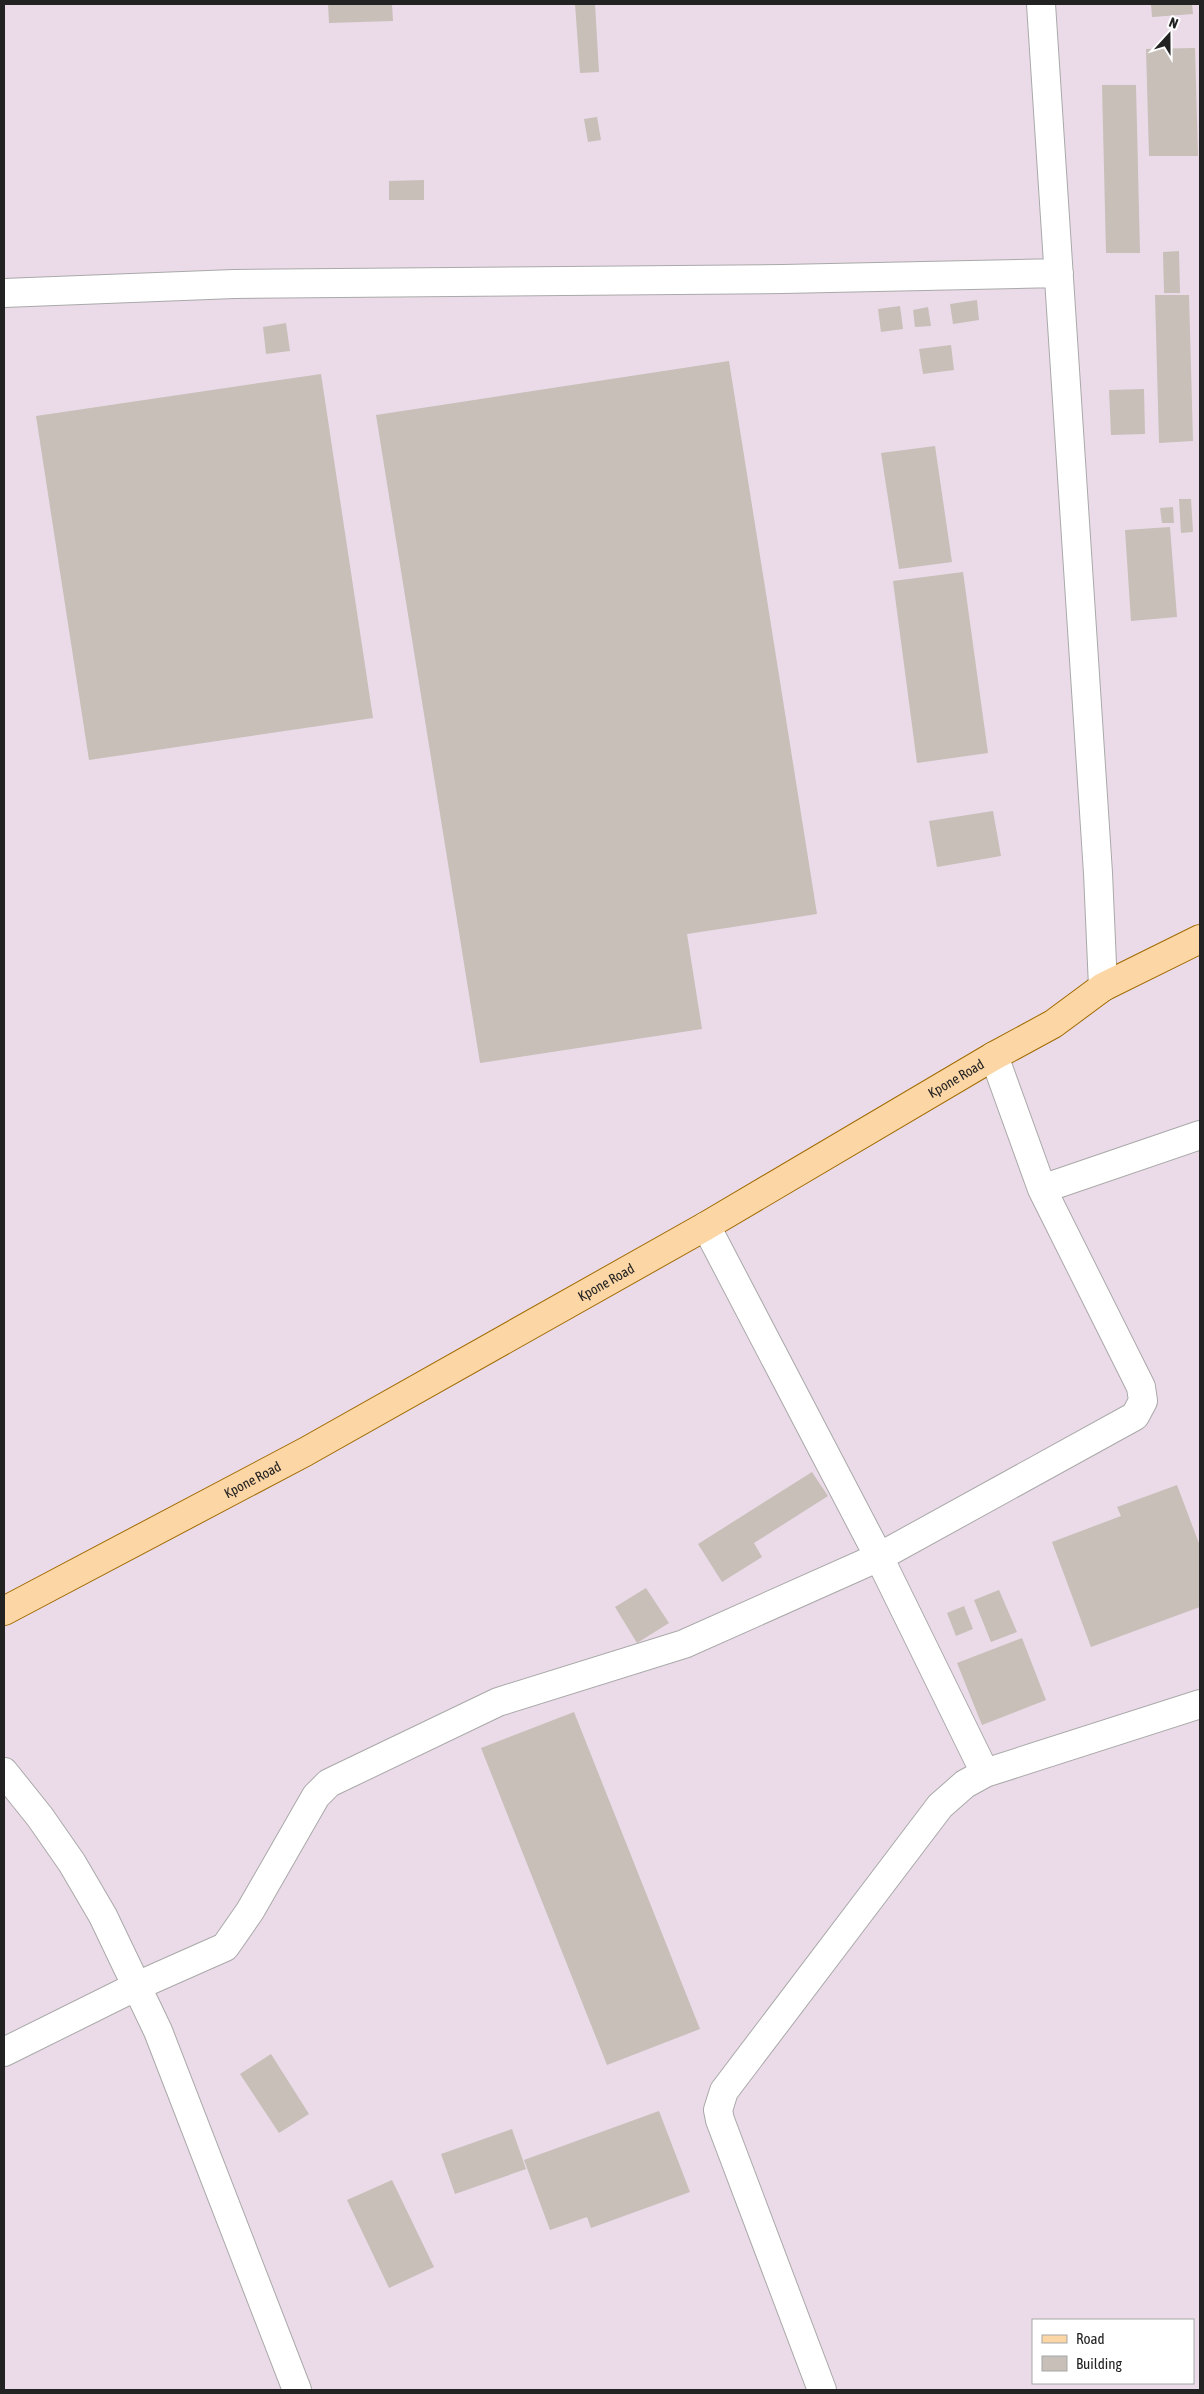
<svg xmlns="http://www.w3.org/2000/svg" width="1204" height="2394" font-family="'Asap Condensed',sans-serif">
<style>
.industrial{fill:#ebdbe8;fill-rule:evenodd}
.building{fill:#c7bfb8}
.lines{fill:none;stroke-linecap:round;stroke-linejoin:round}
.minor-casing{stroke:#a9a9a9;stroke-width:30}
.major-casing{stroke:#a06b00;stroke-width:30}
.minor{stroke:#fff;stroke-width:28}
.major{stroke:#fcd6a4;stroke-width:28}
.labels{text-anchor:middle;stroke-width:4.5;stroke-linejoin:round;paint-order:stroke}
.street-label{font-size:14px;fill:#222;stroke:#fff}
</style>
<rect width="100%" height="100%" fill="#f2efe9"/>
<path class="industrial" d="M 4,4 L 1200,4 L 1200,2390 L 4,2390 ZM 1033,2320 L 1193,2320 L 1193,2383 L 1033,2383 Z"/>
<path class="building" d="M 328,4 L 392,4 L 393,21 L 329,23 Z
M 575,4 L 595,4 L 599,72 L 580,73 Z
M 1151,4 L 1192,4 L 1193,14 L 1152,17 Z
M 1195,48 L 1198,156 L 1149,156 L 1146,49 Z
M 1102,85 L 1136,85 L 1140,253 L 1106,253 Z
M 597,117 L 601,140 L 588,142 L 584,119 Z
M 424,180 L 424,200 L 389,200 L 389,181 Z
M 1179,251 L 1180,293 L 1164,293 L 1163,252 Z
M 1155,295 L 1189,295 L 1193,441 L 1159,443 Z
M 977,300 L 979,320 L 953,324 L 950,304 Z
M 900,306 L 903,329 L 881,332 L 878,309 Z
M 928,307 L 931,326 L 915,327 L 913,310 Z
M 286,323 L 290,351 L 266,354 L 263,327 Z
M 951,345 L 954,370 L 923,374 L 919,349 Z
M 729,361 L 817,914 L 687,934 L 702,1029 L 480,1063 L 376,415 Z
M 321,374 L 373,718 L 89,760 L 36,416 Z
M 1144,389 L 1145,434 L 1111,435 L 1109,390 Z
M 935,446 L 952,562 L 899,569 L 881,453 Z
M 1179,499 L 1191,499 L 1193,532 L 1181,533 Z
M 1173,507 L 1174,523 L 1162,523 L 1160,508 Z
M 1170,527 L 1177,617 L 1131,621 L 1125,530 Z
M 963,572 L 988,753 L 917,763 L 893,581 Z
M 993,811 L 1001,856 L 937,867 L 929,821 Z
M 812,1472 L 828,1496 L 754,1543 L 762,1557 L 722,1582 L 698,1544 Z
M 1177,1485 L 1200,1546 L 1200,1607 L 1091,1647 L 1052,1542 L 1121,1516 L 1117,1507 Z
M 646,1588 L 669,1623 L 637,1643 L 615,1607 Z
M 999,1590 L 1017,1632 L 991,1642 L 974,1600 Z
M 964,1606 L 973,1629 L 956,1636 L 947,1613 Z
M 1022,1638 L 1046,1700 L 982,1725 L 957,1663 Z
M 574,1712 L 700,2029 L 607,2065 L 481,1748 Z
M 271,2054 L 309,2114 L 279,2133 L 240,2074 Z
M 659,2111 L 690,2192 L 591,2228 L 587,2217 L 550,2230 L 524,2160 Z
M 512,2129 L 526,2169 L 455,2194 L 441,2154 Z
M 392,2180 L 434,2267 L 389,2288 L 347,2200 Z"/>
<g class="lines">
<g class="minor-casing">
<path id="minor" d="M 1041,4 L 1098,873 L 1103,987
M 4,293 L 234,284 L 783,279 L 1059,273
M 1042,1189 L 1200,1135
M 706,1226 L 879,1557 L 985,1773
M 4,1772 L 40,1817 L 72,1863 L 103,1916 L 158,2031 L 297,2390
M 4,2052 L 137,1986 L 225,1947 L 250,1911 L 316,1796 L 329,1783 L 498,1702 L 684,1644 L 879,1557 L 1135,1416 L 1143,1401 L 1141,1387 L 1042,1189 L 994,1056
M 822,2390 L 720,2120 L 718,2110 L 724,2091 L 940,1806 L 965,1784 L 985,1773 L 1200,1704"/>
</g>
<g class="major-casing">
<g id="major">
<path id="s1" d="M 4,1611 L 305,1452 L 706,1226 L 994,1056 L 1053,1024 L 1103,987 L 1200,939"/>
</g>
</g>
<use href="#minor" class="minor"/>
<use href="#major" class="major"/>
</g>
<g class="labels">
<g class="street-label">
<text dy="5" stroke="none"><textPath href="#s1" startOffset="1091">Kpone Road</textPath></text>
<text dy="5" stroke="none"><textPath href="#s1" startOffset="686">Kpone Road</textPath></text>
<text dy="5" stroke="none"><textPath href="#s1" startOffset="281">Kpone Road</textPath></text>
</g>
</g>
<rect width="1204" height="2394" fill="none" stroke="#222222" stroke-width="10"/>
<rect x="1032" y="2319" width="162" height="65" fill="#ffffff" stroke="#a7a7a7"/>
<rect x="1042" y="2335" width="25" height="8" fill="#fcd6a4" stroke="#a7a7a7"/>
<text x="1076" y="2344" font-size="15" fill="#222222">Road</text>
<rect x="1042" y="2356" width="25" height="15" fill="#c7bfb8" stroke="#a7a7a7"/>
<text x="1076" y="2369" font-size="15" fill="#222222">Building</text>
<g transform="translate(1169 35) rotate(21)" stroke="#ffffff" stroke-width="4" paint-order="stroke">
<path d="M0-4L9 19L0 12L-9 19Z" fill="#222222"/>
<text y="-8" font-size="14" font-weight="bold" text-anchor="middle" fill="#222222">N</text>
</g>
</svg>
